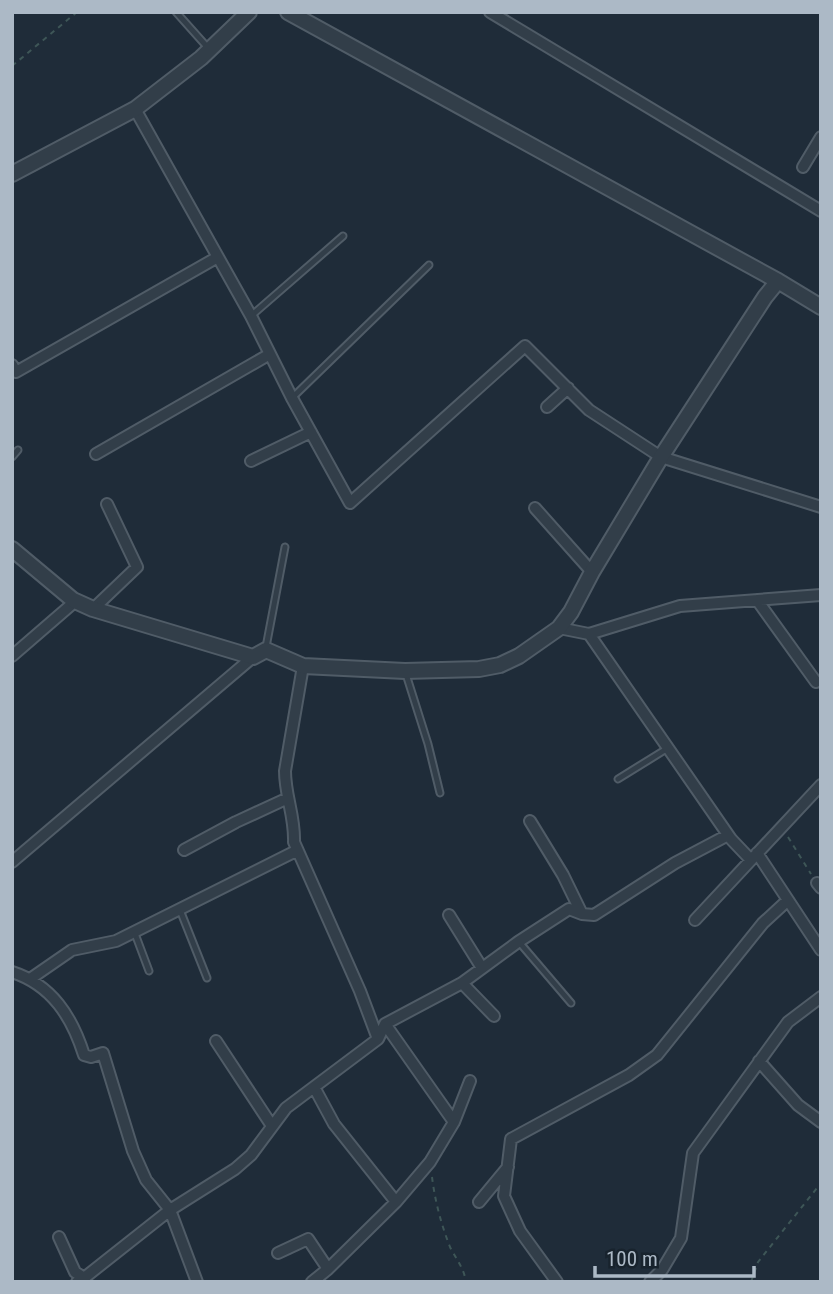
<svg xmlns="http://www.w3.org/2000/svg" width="833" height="1294" font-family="'Roboto Condensed',sans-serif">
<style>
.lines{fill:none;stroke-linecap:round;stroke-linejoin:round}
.service-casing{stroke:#505c67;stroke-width:9}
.minor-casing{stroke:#505c67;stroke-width:14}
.tertiary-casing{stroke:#505c67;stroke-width:18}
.path{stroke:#3e5657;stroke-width:2;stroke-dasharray:5 5;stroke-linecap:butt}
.service{stroke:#323e49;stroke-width:5}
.minor{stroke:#323e49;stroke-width:10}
.tertiary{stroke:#323e49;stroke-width:14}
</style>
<rect width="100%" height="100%" fill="#1f2c39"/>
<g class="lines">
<g class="service-casing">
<path id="service" d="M 176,12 L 209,49
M 251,316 L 343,236
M 292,398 L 429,265
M 12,457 L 18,450
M 266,647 L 285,547
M 405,671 L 428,744 L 440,793
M 618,779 L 668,748
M 180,910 L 207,978
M 134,931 L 149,971
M 519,942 L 571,1003"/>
</g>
<g class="minor-casing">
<path id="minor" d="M 490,12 L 821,211
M 135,109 L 251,316 L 292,398 L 350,503 L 525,346 L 589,410 L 661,457 L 821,507
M 803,167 L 821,137
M 12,365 L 16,372 L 218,257
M 547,407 L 568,388
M 96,454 L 270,354
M 251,461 L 311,432
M 535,508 L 592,572
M 757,600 L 816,682
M 93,609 L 137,567 L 107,504
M 559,628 L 589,634 L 680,606 L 821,595
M 589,634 L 731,839 L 750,859
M 12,656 L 71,605 L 73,600
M 303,666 L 285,771 C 285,796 295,816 294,842 L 360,991 L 378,1039 L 314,1087 L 334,1124 L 396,1202
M 530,821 L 563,875 L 582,914
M 184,850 L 236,822 L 288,798
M 757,853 L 821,950
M 12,862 L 253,657
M 817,883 L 821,888
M 449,915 L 482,968
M 695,920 L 821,785
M 12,972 C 52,985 72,1017 84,1055 L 91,1057 L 103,1053 L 133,1151 L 146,1180 L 170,1210 L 84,1278 L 85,1282
M 30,979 L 72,950 L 116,941 L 296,851
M 462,983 L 494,1016
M 385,1024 L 454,1122
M 378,1039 L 385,1024 L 462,983 L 518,942 L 569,909 L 582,914 L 594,915 L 675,863 L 728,835
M 216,1041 L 272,1126
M 759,1061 L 798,1105 L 821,1122
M 479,1202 L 508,1167
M 59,1237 L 75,1272 L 84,1278 L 77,1282
M 278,1253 L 308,1239 L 328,1269
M 197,1282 L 170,1210 L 235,1169 L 251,1155 L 286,1108 L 314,1087
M 312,1282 L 328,1269 L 396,1202 L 430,1162 L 454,1122 L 470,1081
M 557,1282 L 520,1231 L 504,1196 L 511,1139 L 629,1075 L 657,1055 L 763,923 L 788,900
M 650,1282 L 662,1270 L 681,1238 L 693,1153 L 788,1022 L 821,997"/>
</g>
<g class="tertiary-casing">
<path id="tertiary" d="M 288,12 L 778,281 L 821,307
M 12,174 L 135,109 L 201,58 L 249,12
M 12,549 L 73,600 L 93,609 L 253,657 L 266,650 L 303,666 L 405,671 L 479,669 L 500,665 L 519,656 L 559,628 L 571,612 L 592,572 L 661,457 L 765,297 L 778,281"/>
</g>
<path class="path" d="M 12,66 L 77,12
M 788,837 L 811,874
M 432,1177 C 435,1201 441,1224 450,1247 C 456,1259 464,1268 466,1282
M 751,1282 L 758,1262 L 821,1183"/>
<use href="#service" class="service"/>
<use href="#minor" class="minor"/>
<use href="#tertiary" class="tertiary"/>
</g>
<rect width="833" height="1294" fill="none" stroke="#acb9c6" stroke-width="28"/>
<path d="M595 1266v10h159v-10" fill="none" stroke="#acb9c6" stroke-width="3.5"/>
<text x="606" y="1266" font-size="21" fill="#acb9c6" stroke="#18232d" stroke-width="5" paint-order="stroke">100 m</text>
</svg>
